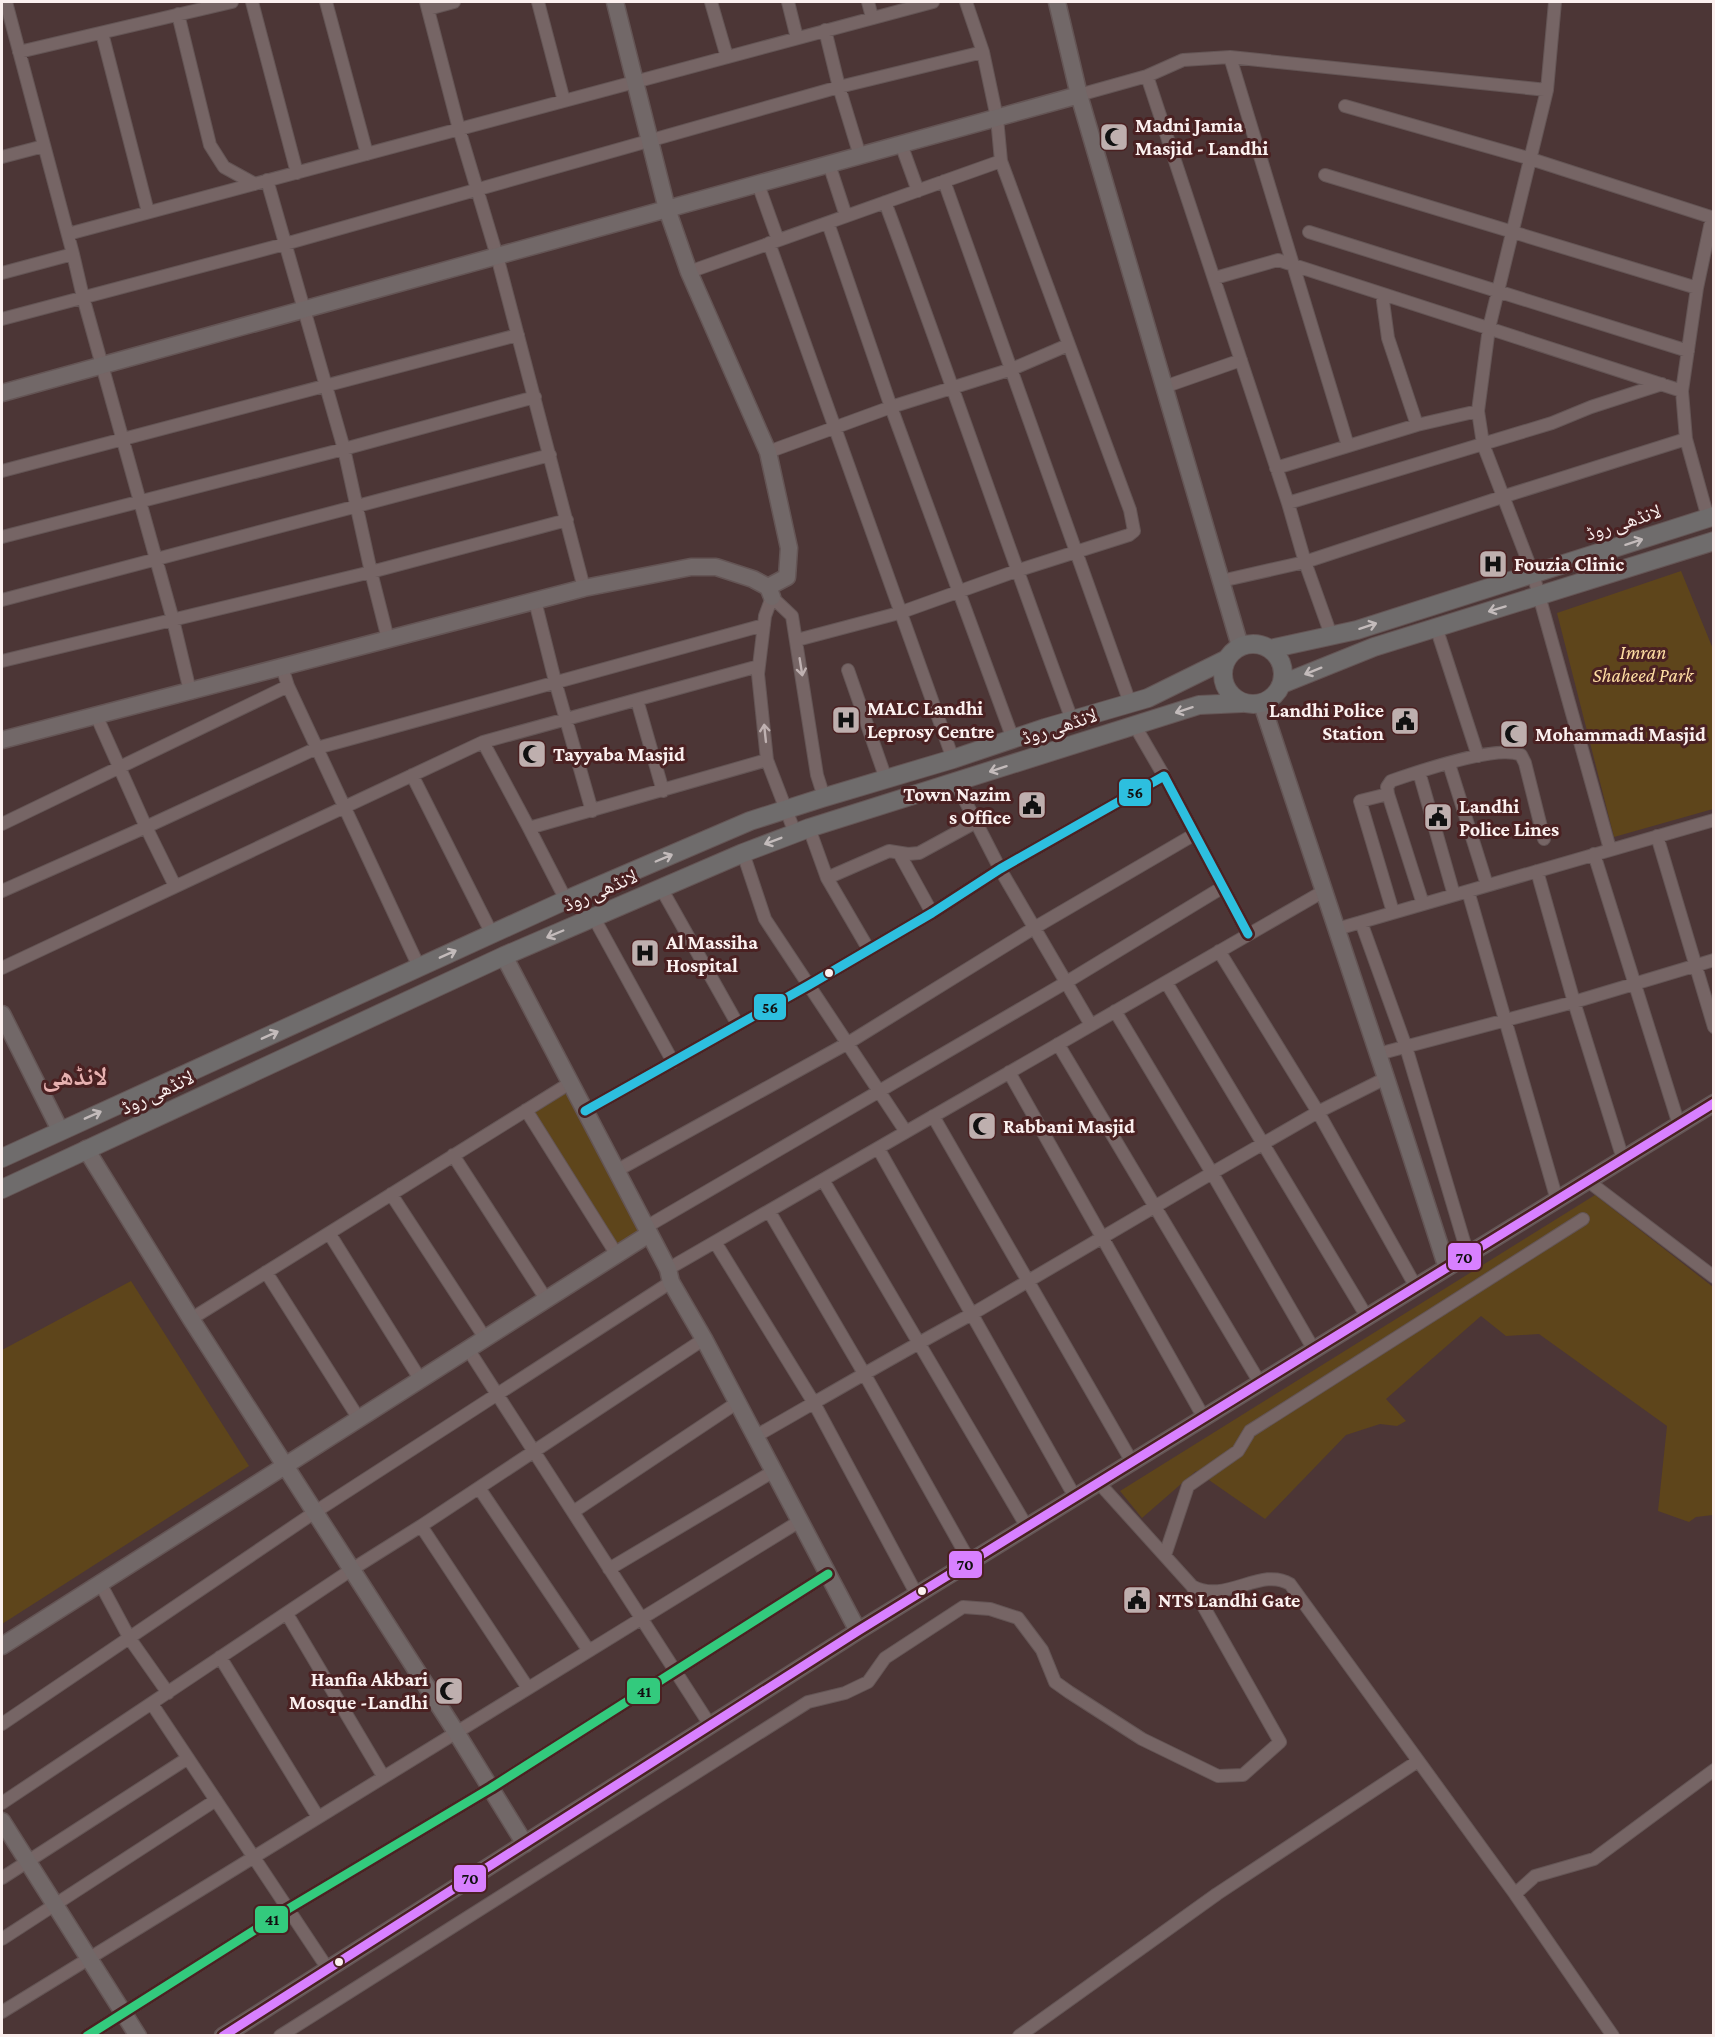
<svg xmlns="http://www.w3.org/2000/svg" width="1715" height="2037" font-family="'Crimson Pro','Noto Naskh Arabic',serif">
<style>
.green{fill:#5e451b}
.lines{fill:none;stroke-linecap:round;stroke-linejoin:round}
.street-casing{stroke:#645555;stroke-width:14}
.secondary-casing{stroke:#645555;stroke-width:19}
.primary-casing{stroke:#645555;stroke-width:20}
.street{stroke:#766565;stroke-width:12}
.secondary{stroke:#726868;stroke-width:16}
.primary{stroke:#6f6c6c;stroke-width:18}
.bus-1-casing{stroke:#4a2122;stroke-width:14}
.bus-2-casing{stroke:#4a2122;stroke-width:14}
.bus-3-casing{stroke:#4a2122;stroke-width:14}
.bus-1{stroke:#d880ff;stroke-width:9}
.bus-2{stroke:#2dbfdf;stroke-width:9}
.bus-3{stroke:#33ca7d;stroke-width:9}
.oneway{stroke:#c3bbbb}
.oneway2{stroke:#bfb1b1}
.bus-dot{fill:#fbf0ef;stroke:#4a2122;stroke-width:2}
.labels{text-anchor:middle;stroke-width:6;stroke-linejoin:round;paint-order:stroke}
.poi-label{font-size:20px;font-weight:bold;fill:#fbf0ef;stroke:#4a2122;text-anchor:start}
.street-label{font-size:20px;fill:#fbf0ef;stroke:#4a2122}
.park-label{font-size:20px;font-style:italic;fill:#fedda3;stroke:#4a2122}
.district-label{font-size:26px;font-weight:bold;fill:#e6b1b0;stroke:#4a2122}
.line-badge{stroke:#4a2122;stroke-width:2}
.pale-badge-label{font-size:16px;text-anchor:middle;font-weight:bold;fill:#111}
</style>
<rect width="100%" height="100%" fill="#4c3636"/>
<path class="green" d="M 1681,571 L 1713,649 L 1713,809 L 1614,837 L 1557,613 Z
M 570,1083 L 649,1234 L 617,1255 L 526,1110 Z
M 1595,1195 L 1713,1287 L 1713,1515 L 1696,1517 L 1689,1522 L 1658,1511 L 1667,1426 L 1539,1334 L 1506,1336 L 1481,1316 L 1386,1399 L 1406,1421 L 1397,1426 L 1380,1424 L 1346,1435 L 1265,1519 L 1196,1471 L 1142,1518 L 1120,1491 Z
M 131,1281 L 249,1466 L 2,1624 L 2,1350 Z"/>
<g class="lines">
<g class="street-casing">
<path id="street" d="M 6,2 L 73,254 L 83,297 L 173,620 L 190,691
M 252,2 L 297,173
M 326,2 L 367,154
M 426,2 L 459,129 L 497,256 L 584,588
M 538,2 L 564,101
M 711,2 L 727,57
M 788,2 L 797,38
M 868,2 L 872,17
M 1555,2 L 1547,90 L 1489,328 L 1478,411 L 1483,444 L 1533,574 L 1610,849
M 428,9 L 454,2
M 178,14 L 210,145 L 224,167 L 255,184
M 825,30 L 839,87 L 860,156
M 102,33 L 148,212
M 19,52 L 232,2
M 1230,57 L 1348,446
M 1147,76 L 1288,503 L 1305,562 L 1331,635
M 1079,95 L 1147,76 L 1183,60 L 1230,57 L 1547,90
M 1345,106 L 1531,159 L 1714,218
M 901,144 L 918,191
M 2,157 L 44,146
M 829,164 L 846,216
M 1325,175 L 1697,288
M 267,180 L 344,449 L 371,572 L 388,639
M 944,181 L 1130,703
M 758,184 L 778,240
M 885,202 C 949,374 1008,548 1072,720
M 828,223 L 891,407 L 1013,739
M 1309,232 L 1688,351
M 68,234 L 933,2
M 769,243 L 953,759
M 689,272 L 1001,161
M 2,273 L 73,254
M 1215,278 L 1278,260 L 1682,391
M 1382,294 L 1388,338 L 1417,425
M 2,319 L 285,244 L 839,87 L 983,52
M 1164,387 L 1241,360
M 768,452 L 891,407 L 1012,369 L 1068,345
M 1276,468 L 1417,425 L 1478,411
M 2,471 L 518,335
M 1288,503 L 1552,423 L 1591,407 L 1662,384
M 1708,518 L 1686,439 L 1682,391 L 1697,288 L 1712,217
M 2,537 L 344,449 L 535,397
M 1221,581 L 1305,562 L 1502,497 L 1686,439
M 2,600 L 550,455
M 535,601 L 555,681 L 592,811
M 1436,627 L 1478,756
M 797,640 L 899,613 L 1016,571 L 1129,535 L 1134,531 L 1130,510 L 1001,161 L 997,118 L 983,52 L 966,2
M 2,661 L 371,572 L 567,520
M 282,667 L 288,686 L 419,967
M 848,670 L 886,779
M 637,700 L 663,791
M 96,715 L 146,827 L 175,886
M 1135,726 L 1164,776
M 483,742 L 529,828
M 1449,764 L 1487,885
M 1419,772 L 1454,895
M 412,775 L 492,934
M 956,783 L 1000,869 L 1091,1025
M 1388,794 L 1360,801 L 1393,912
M 2,824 L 288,686
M 809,828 L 827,878 L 869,950
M 795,833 L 767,760 L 758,674 L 765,616 L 772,597 L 792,616 L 817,775 L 824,797
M 1657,836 L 1714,1027
M 743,853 L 765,919 L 906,1132
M 899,853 L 932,913
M 1594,854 L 1679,1125
M 1537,871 L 1574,1002 L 1623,1159
M 827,878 L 889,851 L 908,854 L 919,853 L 976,822
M 661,888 L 738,1025
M 2,891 L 146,827 L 317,748 L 764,625
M 1468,891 L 1557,1200
M 566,900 L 529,828 L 767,760
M 1423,904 L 1388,794 L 1387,787 L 1391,781 C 1417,772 1498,744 1521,755 L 1525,763 L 1544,839
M 594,918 L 673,1062
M 1361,922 L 1406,1047 L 1468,1255
M 1337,929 L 1714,820
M 1219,951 L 1318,1112 L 1416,1287
M 2,968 L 483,742 L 759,666
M 1166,982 L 1367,1317
M 1115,1011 L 1212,1173 L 1314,1350
M 1058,1044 L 1260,1383
M 1378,1054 L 1574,1002 L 1714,960
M 1009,1072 L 1204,1418
M 526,1110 L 617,1255
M 585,1111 L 809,985 L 932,913 L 1000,869 L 1164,776 L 1248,934
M 933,1116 L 1132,1462
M 878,1148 L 1075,1497
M 453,1155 L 546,1299
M 616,1171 L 848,1043 L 1034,928 L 1195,834
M 823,1180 L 1027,1527
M 1588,1181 L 1714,1277
M 391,1194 L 485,1338
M 769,1211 L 865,1375 L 970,1562
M 646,1227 L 1065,983 L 1223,887
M 329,1233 L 420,1379
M 715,1242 L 814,1403 L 917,1595
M 668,1269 L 1324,891
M 266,1272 L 359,1419
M 191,1319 L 570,1083
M 468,1349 L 710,1725
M 756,1436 C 828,1395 899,1353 972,1314 L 1212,1173 L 1318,1112 L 1386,1078
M 1099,1483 L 1192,1586 C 1225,1605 1261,1566 1290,1584 L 1515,1894 L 1613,2036
M 479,1488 L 589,1651
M 573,1512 L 738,1402
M 421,1526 L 528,1688
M 1165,1555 L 1188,1486 L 1238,1451 L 1250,1431 L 1583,1219
M 609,1569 L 774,1471
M 100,1583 L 130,1639 L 168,1693
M 287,1614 L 383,1776
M 220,1657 L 318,1817
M 152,1704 L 328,1969
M 2,1724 L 315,1512 L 671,1282
M 2,1803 L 351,1570 L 421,1526 L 704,1339
M 2,1878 L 188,1758
M 1515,1894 L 1535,1876 L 1594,1859 L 1714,1770
M 2,1939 L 216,1800
M 2,2012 L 800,1521
M 87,2036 L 288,1909 L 491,1788 L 828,1574
M 280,2036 L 808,1702 L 845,1693 L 868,1682 L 885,1658 L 963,1607 L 990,1609 L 1018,1618 L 1042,1650 L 1055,1682 L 1069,1692 L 1142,1739 L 1218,1776 L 1243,1775 L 1280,1742 L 1192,1586
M 1019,2036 L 1217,1894 L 1418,1761"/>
</g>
<g class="secondary-casing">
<path id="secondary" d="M 615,2 L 667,209 L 689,272 L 768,452 L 789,548 L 787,577 L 768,587
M 1057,2 L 1079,95 L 1240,646
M 2,393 L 1079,95
M 1262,704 L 1386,1078 L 1447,1268
M 2,740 L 584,588 L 691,567 L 716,567 L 753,579 L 768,587 L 772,597
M 504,956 L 668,1269 L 671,1282 L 704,1339 L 858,1631
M 2,1014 L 60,1130
M 86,1149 L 191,1319 L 456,1732 L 525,1844
M 2,1646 L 649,1234
M 2,1821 L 138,2036
M 223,2036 L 858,1631 L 1714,1103"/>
</g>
<g class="primary-casing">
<path id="primary" d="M1223 674a30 30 0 1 1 60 0a30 30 0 1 1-60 0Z
M 1270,649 L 1357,630 L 1714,516
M 1282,684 L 1374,647 L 1714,541
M 2,1158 L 566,900 L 750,821 L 822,798 L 953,759 L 1045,728 L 1148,698 L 1225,660
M 2,1189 L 504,956 L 743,853 L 809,828 L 1199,705 L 1242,703"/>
</g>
<use href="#street" class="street"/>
<use href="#secondary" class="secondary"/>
<use href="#primary" class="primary"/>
<g class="bus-1-casing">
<path id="bus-1" d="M 223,2036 L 858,1631 L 1714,1103"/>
</g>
<g class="bus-2-casing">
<path id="bus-2" d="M 585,1111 L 809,985 L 932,913 L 1000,869 L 1164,776 L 1248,934"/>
</g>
<g class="bus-3-casing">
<path id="bus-3" d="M 87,2036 L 288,1909 L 491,1788 L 828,1574"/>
</g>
<use href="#bus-1" class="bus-1"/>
<use href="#bus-2" class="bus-2"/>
<use href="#bus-3" class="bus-3"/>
</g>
<defs><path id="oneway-shaft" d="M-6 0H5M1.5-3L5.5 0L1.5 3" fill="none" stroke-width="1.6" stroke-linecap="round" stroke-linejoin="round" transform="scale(1.5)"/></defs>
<g class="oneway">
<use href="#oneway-shaft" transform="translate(1634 542) rotate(-18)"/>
<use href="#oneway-shaft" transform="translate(1497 609) rotate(163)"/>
<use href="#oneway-shaft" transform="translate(1368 626) rotate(-18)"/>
<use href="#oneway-shaft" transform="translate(1313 671) rotate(158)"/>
<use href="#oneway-shaft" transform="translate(1184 710) rotate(162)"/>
<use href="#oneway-shaft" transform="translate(998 769) rotate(162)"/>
<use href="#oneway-shaft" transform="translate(773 841) rotate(159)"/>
<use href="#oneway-shaft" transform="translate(664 858) rotate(-23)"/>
<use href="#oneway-shaft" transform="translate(555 934) rotate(157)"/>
<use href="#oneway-shaft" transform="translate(448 954) rotate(-24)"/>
<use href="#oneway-shaft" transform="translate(270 1035) rotate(-24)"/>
<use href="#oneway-shaft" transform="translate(93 1115) rotate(-24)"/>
</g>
<g class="oneway2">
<use href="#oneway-shaft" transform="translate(801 667) rotate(81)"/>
<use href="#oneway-shaft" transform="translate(765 733) rotate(-96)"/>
</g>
<defs>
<g id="mosque-square" transform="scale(1.5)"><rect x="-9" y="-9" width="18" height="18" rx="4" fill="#beafae" stroke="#4a2122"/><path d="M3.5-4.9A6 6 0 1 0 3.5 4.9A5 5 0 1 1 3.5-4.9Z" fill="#111"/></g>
<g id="hospital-square" transform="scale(1.5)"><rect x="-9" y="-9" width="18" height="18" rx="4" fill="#beafae" stroke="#4a2122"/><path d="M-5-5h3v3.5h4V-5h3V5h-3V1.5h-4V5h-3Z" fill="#111"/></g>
<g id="civic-square" transform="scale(1.5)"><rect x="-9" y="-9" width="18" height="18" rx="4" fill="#beafae" stroke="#4a2122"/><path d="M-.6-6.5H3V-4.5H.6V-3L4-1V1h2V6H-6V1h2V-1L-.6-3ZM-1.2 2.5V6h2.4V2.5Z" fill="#111"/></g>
</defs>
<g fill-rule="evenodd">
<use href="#mosque-square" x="1114" y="137"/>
<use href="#hospital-square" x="1493" y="564"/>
<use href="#hospital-square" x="846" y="720"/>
<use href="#civic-square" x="1405" y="721"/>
<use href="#mosque-square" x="1514" y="734"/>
<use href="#mosque-square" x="532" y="754"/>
<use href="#civic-square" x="1032" y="805"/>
<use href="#civic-square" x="1438" y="817"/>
<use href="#hospital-square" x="645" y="953"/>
<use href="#mosque-square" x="982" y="1126"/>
<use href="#civic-square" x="1137" y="1600"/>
<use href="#mosque-square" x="449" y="1691"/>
</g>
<g class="bus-dot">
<circle cx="829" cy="973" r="5"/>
<circle cx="922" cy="1591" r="5"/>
<circle cx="339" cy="1962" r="5"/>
</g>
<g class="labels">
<g class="poi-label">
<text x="1135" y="132">Madni Jamia<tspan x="1135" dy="23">Masjid - Landhi</tspan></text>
<text x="1514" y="571">Fouzia Clinic</text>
<text x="867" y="715">MALC Landhi<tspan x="867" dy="23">Leprosy Centre</tspan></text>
<text x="1384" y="717" text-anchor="end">Landhi Police<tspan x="1384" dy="23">Station</tspan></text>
<text x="1535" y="741">Mohammadi Masjid</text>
<text x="553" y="761">Tayyaba Masjid</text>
<text x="1011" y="801" text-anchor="end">Town Nazim<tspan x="1011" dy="23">s Office</tspan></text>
<text x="1459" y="813">Landhi<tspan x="1459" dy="23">Police Lines</tspan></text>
<text x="666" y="949">Al Massiha<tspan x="666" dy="23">Hospital</tspan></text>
<text x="1003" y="1133">Rabbani Masjid</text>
<text x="1158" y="1607">NTS Landhi Gate</text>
<text x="428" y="1686" text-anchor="end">Hanfia Akbari<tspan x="428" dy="23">Mosque -Landhi</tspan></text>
</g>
<g class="street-label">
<text transform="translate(1623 522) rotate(-18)" y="7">لانڈھی روڈ</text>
<text transform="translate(1059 726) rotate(-18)" y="7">لانڈھی روڈ</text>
<text transform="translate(600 890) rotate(-23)" y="7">لانڈھی روڈ</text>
<text transform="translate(157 1092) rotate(-25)" y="7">لانڈھی روڈ</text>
</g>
<g class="park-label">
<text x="1643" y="659">Imran<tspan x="1643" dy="23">Shaheed Park</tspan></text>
</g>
<g class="district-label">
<text x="75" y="1085">لانڈھی</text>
</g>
</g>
<g class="line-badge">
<rect x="1118" y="778" width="34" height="29" rx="6" fill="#2dbfdf"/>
<rect x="753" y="993" width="34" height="28" rx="6" fill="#2dbfdf"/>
<rect x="1447" y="1242" width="35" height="29" rx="6" fill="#d880ff"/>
<rect x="948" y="1550" width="35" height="29" rx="6" fill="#d880ff"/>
<rect x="626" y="1677" width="35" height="28" rx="6" fill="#33ca7d"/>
<rect x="453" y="1864" width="34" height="29" rx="6" fill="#d880ff"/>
<rect x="254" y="1905" width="35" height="29" rx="6" fill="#33ca7d"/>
</g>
<g class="pale-badge-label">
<text x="1135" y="798">56</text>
<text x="770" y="1013">56</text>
<text x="1464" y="1263">70</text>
<text x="965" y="1570">70</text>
<text x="644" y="1697">41</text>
<text x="470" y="1884">70</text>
<text x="272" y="1925">41</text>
</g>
<rect width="1715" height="2037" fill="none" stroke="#fbf0ef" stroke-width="6"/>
</svg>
